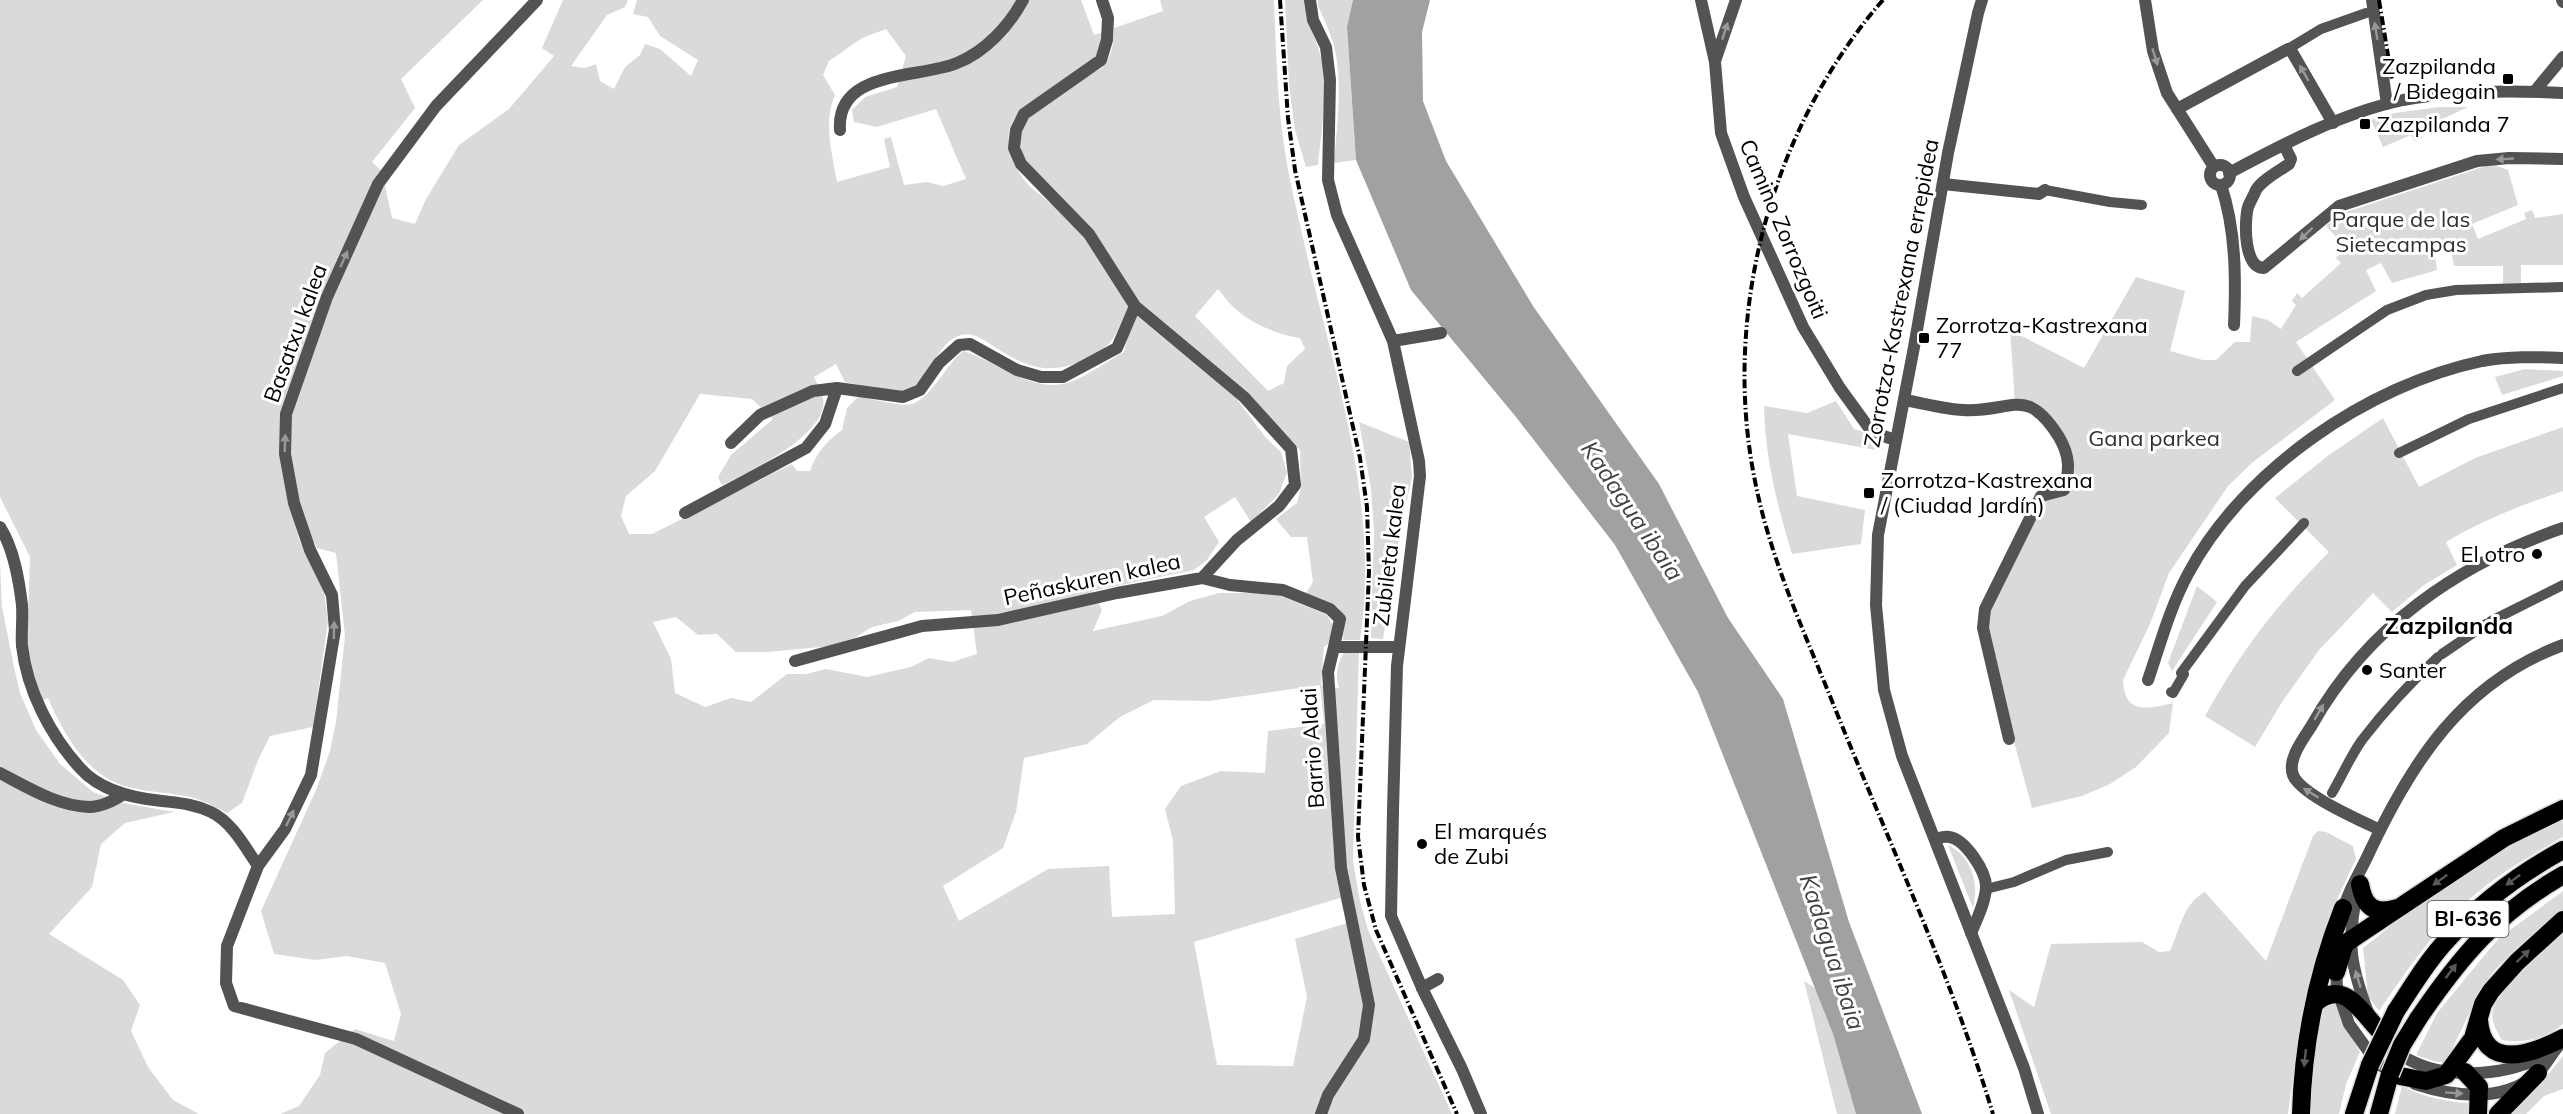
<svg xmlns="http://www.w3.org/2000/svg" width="2563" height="1114" font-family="Mulish,sans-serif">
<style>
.green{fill:#dadada;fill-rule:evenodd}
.water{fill:#a1a1a1}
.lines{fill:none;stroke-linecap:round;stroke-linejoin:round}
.motorway-casing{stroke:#dbdbdb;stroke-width:21}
.pedestrian{stroke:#535353;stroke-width:10}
.minor{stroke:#535353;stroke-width:12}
.tertiary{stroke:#535353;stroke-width:12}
.motorway{stroke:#000;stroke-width:18}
.rail{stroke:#000;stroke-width:4;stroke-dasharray:9 3 1.5 3;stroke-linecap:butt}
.motorway-bridge-casing{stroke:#dbdbdb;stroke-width:21;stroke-linecap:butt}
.motorway-bridge{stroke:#000;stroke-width:18}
.oneway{fill:#989898}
.oneway2{fill:#595959}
.poi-dot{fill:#000;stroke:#fff;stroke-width:2}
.labels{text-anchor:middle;stroke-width:6;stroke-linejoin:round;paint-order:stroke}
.shield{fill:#fff;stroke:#4c4c4c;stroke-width:1.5}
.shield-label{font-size:21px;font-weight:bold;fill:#000}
.poi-label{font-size:22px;fill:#000;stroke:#fff;text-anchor:start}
.park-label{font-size:22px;fill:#313131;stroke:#fff}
.street-label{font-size:22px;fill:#000;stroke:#fff}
.water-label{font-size:24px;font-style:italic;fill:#424242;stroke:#fff}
.neighbourhood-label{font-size:24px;font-weight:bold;fill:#000;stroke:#fff}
</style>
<rect width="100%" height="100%" fill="#fff"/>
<path class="green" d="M 0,0 L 483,0 L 401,79 L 415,108 L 372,162 L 382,171 L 392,218 L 415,224 L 426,199 L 459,145 L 509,109 L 554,56 L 542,48 L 563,0 L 628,0 L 625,7 L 607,15 L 571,66 L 585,68 L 596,64 L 600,81 L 614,89 L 625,67 L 640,55 L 645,44 L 660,49 L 691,76 L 698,60 L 660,36 L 648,17 L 633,14 L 637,0 L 1081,0 L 1094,35 L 1103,32 L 1098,57 L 1024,108 C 1018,115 1011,121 1009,131 C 1006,151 1018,177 1033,189 C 1049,203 1068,215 1082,232 C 1100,254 1114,283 1129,307 C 1123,317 1119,330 1112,340 C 1107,347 1099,352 1091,356 C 1056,376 1030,370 998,349 C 986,342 975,331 961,335 C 935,342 930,385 903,391 C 886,395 862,385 845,382 L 836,364 L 814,377 C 817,383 822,391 823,398 C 830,434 748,472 722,485 L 718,477 L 731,455 L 773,419 L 752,399 L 700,394 L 655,471 L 626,496 L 621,516 L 629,534 L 652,534 L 792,464 L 797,471 L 810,471 C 817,452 826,442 842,430 L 847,408 L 859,396 C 872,399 904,408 915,403 C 933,394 947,364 963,351 C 997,361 1030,393 1067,383 C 1083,379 1109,360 1124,352 L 1128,335 L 1137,316 L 1236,398 L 1266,438 L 1281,452 L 1287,472 L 1279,494 L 1251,522 L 1235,497 L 1204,517 L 1219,542 L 1207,560 L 1194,570 L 1092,591 L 1102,610 L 1093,631 L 1162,616 L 1190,601 L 1219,593 L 1254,593 L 1281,596 L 1327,615 L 1333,625 L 1332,641 L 1324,647 L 1321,685 L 1339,688 C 1335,674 1337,665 1344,652 L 1359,652 L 1353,861 L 1360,901 L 1368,930 L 1452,1114 L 280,1114 L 299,1106 L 320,1075 L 325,1053 L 355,1029 L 394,1041 L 401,1014 L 385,963 L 347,956 L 315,960 L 274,954 L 261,911 L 316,790 L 330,751 L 336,722 L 345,636 L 336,553 L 317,548 L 295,503 L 290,508 L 299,539 L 324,593 L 328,621 L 313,727 L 270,736 L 258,760 L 242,803 L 227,813 C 213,806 200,798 184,796 C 165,792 144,792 125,786 C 86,775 63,733 48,698 L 38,702 L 22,646 L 28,617 L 30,557 L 0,497 ZM 886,29 L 906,56 L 897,87 L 865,97 L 852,110 L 854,122 L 877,127 L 936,109 L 966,179 L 943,186 L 927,182 L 904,185 L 891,137 L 884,139 L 890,167 L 837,182 C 832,153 823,122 835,95 L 823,75 L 829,61 L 862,38 ZM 971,610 L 977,654 L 952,662 L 929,658 L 911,667 L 867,677 L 826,669 L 806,674 L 787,674 L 751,702 L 731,698 L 705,707 L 675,693 L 671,659 L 653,622 L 676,617 L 698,635 L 717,634 L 736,652 L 767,652 L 843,645 L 872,627 L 898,621 L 915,612 ZM 1320,685 L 1324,724 L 1268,731 L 1265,773 L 1221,771 L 1181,786 L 1165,809 L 1173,841 L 1175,914 L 1112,917 L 1109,866 L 1048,869 L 959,921 L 943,886 L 1003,848 L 1016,812 L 1024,758 L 1087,744 L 1120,717 L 1154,700 L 1209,701 ZM 1340,898 L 1347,923 L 1295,939 L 1307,997 L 1293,1066 L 1217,1065 L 1194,942 Z
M 1160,0 L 1274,0 C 1276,48 1277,97 1284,145 C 1289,180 1298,216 1306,251 C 1336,379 1380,507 1360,640 L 1343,640 C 1346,604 1337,603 1305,595 L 1313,582 L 1307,537 L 1291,537 L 1276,519 L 1297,503 L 1301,487 L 1300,450 L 1137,300 L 1092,230 L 1027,163 C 1018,149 1017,127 1030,114 C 1044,101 1084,77 1102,68 C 1112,56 1114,44 1114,28 L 1163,11 ZM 1218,289 C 1224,296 1230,305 1238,311 C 1254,325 1280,335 1300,338 L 1305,349 L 1287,366 L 1284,383 L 1268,391 L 1195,316 Z
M 1285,0 L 1305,0 C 1307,26 1319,43 1323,67 C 1327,99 1321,134 1318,165 L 1306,167 L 1295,130 L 1289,85 Z
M 1318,0 L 1353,0 L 1347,27 L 1356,160 L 1334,163 C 1337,125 1343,83 1334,46 C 1330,32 1324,19 1318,6 Z
M 2439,107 L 2468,107 L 2419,130 L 2422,138 L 2414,141 L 2411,135 L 2383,147 L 2371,120 L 2395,113 Z
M 2492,164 L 2508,170 L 2518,205 L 2472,224 L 2478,239 L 2526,219 L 2524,213 L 2532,210 L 2535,218 L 2563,214 L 2563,265 L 2521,265 L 2521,283 L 2503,284 L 2503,266 L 2454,266 L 2450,245 L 2434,248 L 2437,270 L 2392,283 L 2381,263 L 2366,270 L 2376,291 L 2296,342 L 2335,400 L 2253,462 L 2228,486 L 2169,573 L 2150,624 L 2123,680 C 2124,715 2148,709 2173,703 L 2169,733 L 2136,767 L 2110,784 L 2082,796 L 2032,808 L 1983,628 L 2041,496 L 2064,490 L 2070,472 L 2046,416 L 2015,404 L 2010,330 L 2084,368 L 2136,277 L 2185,291 L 2170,351 L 2203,360 L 2216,360 L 2235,342 L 2250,342 L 2252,316 L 2268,320 L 2281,329 L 2296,305 L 2292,301 L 2297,293 L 2302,298 L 2341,263 L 2336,258 L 2346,248 L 2326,226 L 2337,215 Z
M 2525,369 L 2563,371 L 2563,376 L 2502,395 L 2495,377 Z
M 1836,401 L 1854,429 C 1867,432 1872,438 1876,450 L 1788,434 L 1797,496 L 1865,510 L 1861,544 L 1792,554 C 1777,505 1765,457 1764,406 L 1807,413 Z
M 2383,418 L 2419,487 L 2475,458 L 2563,427 L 2563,491 C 2521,505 2483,520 2446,542 L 2457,565 L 2424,585 L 2392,612 L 2373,593 L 2319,650 L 2282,702 L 2255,747 L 2205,716 C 2241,651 2277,604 2329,552 L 2275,498 L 2329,455 Z
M 1359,422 L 1409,442 L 1412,477 L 1400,532 L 1383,639 L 1371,638 L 1374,531 L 1371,489 Z
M 0,564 L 2,607 L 14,667 L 20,693 L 36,730 L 60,764 L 93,792 L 123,803 L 174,812 L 125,823 L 101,844 L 92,887 L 49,934 L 123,980 L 140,1005 L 131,1031 L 148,1067 L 173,1100 L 199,1114 L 0,1114 Z
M 2197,586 L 2217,602 L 2172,671 L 2168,663 Z
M 2563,820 L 2563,837 C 2526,858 2488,880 2458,910 C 2427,940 2403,976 2379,1011 L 2368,996 L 2363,948 L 2441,886 L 2507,842 Z
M 2318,831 L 2326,832 L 2353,846 L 2356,859 L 2328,918 L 2299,1031 L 2288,1114 L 2051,1114 L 2009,990 L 2034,1007 L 2051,944 L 2142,942 L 2159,952 L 2170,951 C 2180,930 2183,903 2205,892 L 2266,961 L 2313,836 Z
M 1948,845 C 1973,858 1979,884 1973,908 Z
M 2563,891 L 2563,910 L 2553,916 C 2534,934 2511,951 2494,971 C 2472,997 2463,1034 2444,1062 L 2437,1062 L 2416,1055 L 2437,1013 L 2498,939 Z
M 2563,934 L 2563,1024 C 2547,1038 2522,1044 2502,1040 C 2497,1032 2490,1020 2493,1010 C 2499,988 2545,951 2563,934 Z
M 1804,981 L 1815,988 L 1833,1034 L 1856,1114 L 1837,1114 Z
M 2335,998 L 2343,1021 L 2360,1052 L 2346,1084 L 2339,1114 L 2308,1114 L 2310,1057 L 2322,1005 Z
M 2563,1056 L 2563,1089 L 2544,1096 L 2526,1114 L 2511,1114 L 2542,1082 Z
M 2402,1086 C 2424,1097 2445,1102 2470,1103 L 2469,1114 L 2395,1114 Z"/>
<path class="water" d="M 1353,0 L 1430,0 L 1422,32 L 1423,101 L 1446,161 L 1533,306 L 1659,484 L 1728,618 L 1783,699 L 1849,922 L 1922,1114 L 1856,1114 L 1833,1034 L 1698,692 L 1615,545 L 1516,417 L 1411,290 L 1356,160 L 1347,27 Z"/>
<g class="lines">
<g class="motorway-casing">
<path id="motorway" d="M 2360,884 C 2364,907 2374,915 2397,908
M 2336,972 L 2344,946 L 2349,941 L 2504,838 L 2563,809
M 2314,1004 C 2343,978 2359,1009 2378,1029
M 2396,1011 C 2412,987 2427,961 2447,940 C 2480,903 2519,874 2563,850
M 2418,1019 C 2460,957 2497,913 2563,875
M 2479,1020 C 2483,1072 2532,1054 2563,1038
M 2465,1072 L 2479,1087 L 2478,1114
M 2400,1076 L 2426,1081 L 2446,1075 L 2473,1038 L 2483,1004 L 2491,991 L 2517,962 L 2563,920
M 2301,1114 C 2303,1043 2317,974 2343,908
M 2354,1114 L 2370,1065
M 2379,1114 L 2390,1074
M 2498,1114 L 2538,1073"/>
</g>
<path class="pedestrian" d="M 2288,49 L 2321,29 L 2366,13
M 2045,190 L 2110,202 L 2142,205
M 2297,371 L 2387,310 L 2426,295 L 2456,290 L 2563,287
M 2399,453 L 2469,419 L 2563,388
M 2491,621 L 2563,585
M 2442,654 L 2486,624
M 2171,692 L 2173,693 L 2184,674 L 2181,673 L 2245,586 L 2304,523
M 2332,793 C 2342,776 2350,757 2362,740 C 2385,710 2410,683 2438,657
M 1986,889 L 2014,882 L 2066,860 L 2108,852"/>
<path class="minor" d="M 1701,0 L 1715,62 L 1721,133 L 1744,197 L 1803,327 L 1840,388 L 1872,432 L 1895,440
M 2562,0 L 2563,2
M 1715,61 L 1736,0
M 2535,91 L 2563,57
M 2177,109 L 2288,49 L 2292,52 L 2333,123
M 840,130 C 836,69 919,79 957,63 C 985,52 1009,26 1023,0
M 2284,145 L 2291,159 L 2289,164 C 2279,171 2262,180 2256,190 C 2254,195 2250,202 2248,207 C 2244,223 2244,268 2264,268 L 2339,206 L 2477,161 L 2509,158 L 2563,159
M 1943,184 L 2039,194 L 2045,190
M 2221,185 C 2236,230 2236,278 2234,325
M 1393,341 L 1441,333
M 1904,400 C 1923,403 1944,409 1963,410 C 2011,413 2026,384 2059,437 C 2070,456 2070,470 2064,490 L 2041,496 L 1985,609 L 1983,628 L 2009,739
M 731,443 L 760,415 L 813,391 L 837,388 L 903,397 L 920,390 L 939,363 L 959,345 L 970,344 L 1017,370 L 1041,377 L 1063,377 L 1117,348 L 1135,306
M 685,513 L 806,448 L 825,424 L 837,388
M 0,527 C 14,549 19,580 22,605 C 23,619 21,633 22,646 C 27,690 50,735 80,768 C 100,791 133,798 162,801 C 179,803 195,804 211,812 C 232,822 245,847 258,866
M 1202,578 L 1230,585 L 1283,590 L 1330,609 L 1340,619 L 1334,647
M 795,661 L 922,626 L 998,620 L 1117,593 L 1202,578 L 1237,540 L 1279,506 L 1295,485 L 1291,449 L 1244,397 L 1135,306 L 1089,234 L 1021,164 L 1014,148 L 1016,130 L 1024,114 L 1101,60 L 1107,40 L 1108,18 L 1102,0
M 2148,680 C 2160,645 2170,607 2188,574 C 2243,470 2368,385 2482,361 C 2509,356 2536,357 2563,358
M 0,773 C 27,787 57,806 89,807 C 102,807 114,800 124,794
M 1393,810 L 1391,916 L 1422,988 L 1438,979
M 2380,830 C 2360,820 2301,795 2293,775 C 2287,759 2304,738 2312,725 C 2367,627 2458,564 2563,528
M 1935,839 C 1939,838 1944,836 1949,837 C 1965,839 1987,872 1986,888 C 1985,903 1977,919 1971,933
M 518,1114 L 356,1039 L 234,1006 L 226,983 L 227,946 L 258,866 L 285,829 L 311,775 L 335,630 L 332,595 L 310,550 L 294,503 L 285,454 L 286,414 L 327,297 L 378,184 L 436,106 L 537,0
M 1321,1114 L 1328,1095 L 1364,1039 L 1369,1005 L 1341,868 L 1328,672 L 1334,647 L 1399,647"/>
<path class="tertiary" d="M 1310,0 L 1313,20 L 1326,47 L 1330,80 L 1328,180 L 1337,215 L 1393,341 L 1419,461 L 1420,476 L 1397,666 L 1393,810
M 1982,0 L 1978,13 L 1948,153 L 1914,347 L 1878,535 L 1876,605 L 1884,690 L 1902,756 L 2024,1068 L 2038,1114
M 2145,0 L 2153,51 L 2167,93 L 2214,167
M 2372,0 L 2387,104
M2210 175a10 10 0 1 1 20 0a10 10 0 1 1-20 0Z
M 2229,173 C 2283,144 2342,113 2403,100 C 2456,90 2509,90 2563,93
M 2358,889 C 2346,941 2350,965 2369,1015
M 2342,915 C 2346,894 2360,873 2369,853 C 2412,761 2463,682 2563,645
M 2336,965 L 2337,989 L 2349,1024 L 2377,1063 L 2397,1075
M 1422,988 L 1462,1069 L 1481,1114
M 2395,1051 C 2438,1083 2506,1078 2551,1052
M 2415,1084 C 2455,1097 2501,1103 2536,1075 C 2546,1066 2552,1052 2562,1042"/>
<use href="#motorway" class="motorway"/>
<path class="rail" d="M 1280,0 L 1288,118 L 1295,170 L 1360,458 L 1367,507 L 1369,572 L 1358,837 L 1364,885 L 1376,930 L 1457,1114
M 1883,0 C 1771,128 1721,315 1755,481 C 1770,558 1803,629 1832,701 C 1887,838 1950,973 1993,1114
M 2379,0 L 2392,80"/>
<g class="motorway-bridge-casing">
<path id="motorway-bridge" d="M 2370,1065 L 2396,1011
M 2390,1074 L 2402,1045 L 2418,1019"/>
</g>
<use href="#motorway-bridge" class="motorway-bridge"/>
</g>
<defs><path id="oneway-solid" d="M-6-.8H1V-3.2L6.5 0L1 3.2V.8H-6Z" transform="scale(1.5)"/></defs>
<g class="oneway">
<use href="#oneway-solid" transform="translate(1725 31) rotate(-72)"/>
<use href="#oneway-solid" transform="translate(2376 31) rotate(-99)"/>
<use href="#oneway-solid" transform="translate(2155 57) rotate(73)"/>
<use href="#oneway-solid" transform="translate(2304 73) rotate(-120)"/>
<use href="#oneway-solid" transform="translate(2505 159) rotate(177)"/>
<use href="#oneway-solid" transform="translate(2306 234) rotate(136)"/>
<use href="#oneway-solid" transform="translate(344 259) rotate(-66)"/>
<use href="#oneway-solid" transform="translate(285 443) rotate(-88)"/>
<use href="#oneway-solid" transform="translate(334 630) rotate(-89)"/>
<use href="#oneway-solid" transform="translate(2319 712) rotate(-60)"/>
<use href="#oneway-solid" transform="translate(2311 793) rotate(-148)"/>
<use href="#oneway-solid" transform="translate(290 818) rotate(-64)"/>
<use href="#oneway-solid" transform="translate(2358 979) rotate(-107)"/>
<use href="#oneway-solid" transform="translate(2454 1093) rotate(4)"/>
</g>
<g class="oneway2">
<use href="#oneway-solid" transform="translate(2440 880) rotate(144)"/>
<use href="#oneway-solid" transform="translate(2513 880) rotate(144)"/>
<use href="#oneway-solid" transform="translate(2523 956) rotate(-44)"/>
<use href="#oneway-solid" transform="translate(2451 971) rotate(-53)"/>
<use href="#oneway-solid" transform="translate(2305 1058) rotate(96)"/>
</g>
<g class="poi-dot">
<rect x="2502" y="73" width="12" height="12" rx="3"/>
<rect x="2359" y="118" width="12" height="12" rx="3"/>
<rect x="1918" y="332" width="12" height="12" rx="3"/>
<rect x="1863" y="487" width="12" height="12" rx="3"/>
<circle cx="2537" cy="554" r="6"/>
<circle cx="2367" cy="670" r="6"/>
<circle cx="1422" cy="844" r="6"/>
</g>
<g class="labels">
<rect class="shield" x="2427.5" y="901" width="81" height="36" rx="4.5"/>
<g class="shield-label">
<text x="2468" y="926">BI-636</text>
</g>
<g class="poi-label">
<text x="2496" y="74" text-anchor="end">Zazpilanda<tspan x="2496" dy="25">/ Bidegain</tspan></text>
<text x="2377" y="132">Zazpilanda 7</text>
<text x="1936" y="333">Zorrotza-Kastrexana<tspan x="1936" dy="25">77</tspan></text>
<text x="1881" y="488">Zorrotza-Kastrexana<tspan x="1881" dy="25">/ (Ciudad Jardín)</tspan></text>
<text x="2525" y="562" text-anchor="end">El otro</text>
<text x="2379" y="678">Santer</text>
<text x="1434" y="839">El marqués<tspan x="1434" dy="25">de Zubi</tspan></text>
</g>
<g class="park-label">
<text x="2401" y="227">Parque de las<tspan x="2401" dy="25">Sietecampas</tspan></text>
<text x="2154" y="446">Gana parkea</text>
</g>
<g class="street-label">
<text transform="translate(1784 229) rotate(67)" y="8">Camino Zorrozgoiti</text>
<text transform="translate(1901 293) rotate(-79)" y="8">Zorrotza-Kastrexana errepidea</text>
<text transform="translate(295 333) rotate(-70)" y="8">Basatxu kalea</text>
<text transform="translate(1389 555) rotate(-83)" y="8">Zubileta kalea</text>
<text transform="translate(1092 579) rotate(-12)" y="8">Peñaskuren kalea</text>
<text transform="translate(1312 748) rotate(-94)" y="8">Barrio Aldai</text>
</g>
<g class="water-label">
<text transform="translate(1632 511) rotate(56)" y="8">Kadagua ibaia</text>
<text transform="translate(1832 952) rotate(72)" y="8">Kadagua ibaia</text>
</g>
<g class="neighbourhood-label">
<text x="2449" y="634">Zazpilanda</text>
</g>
</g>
</svg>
